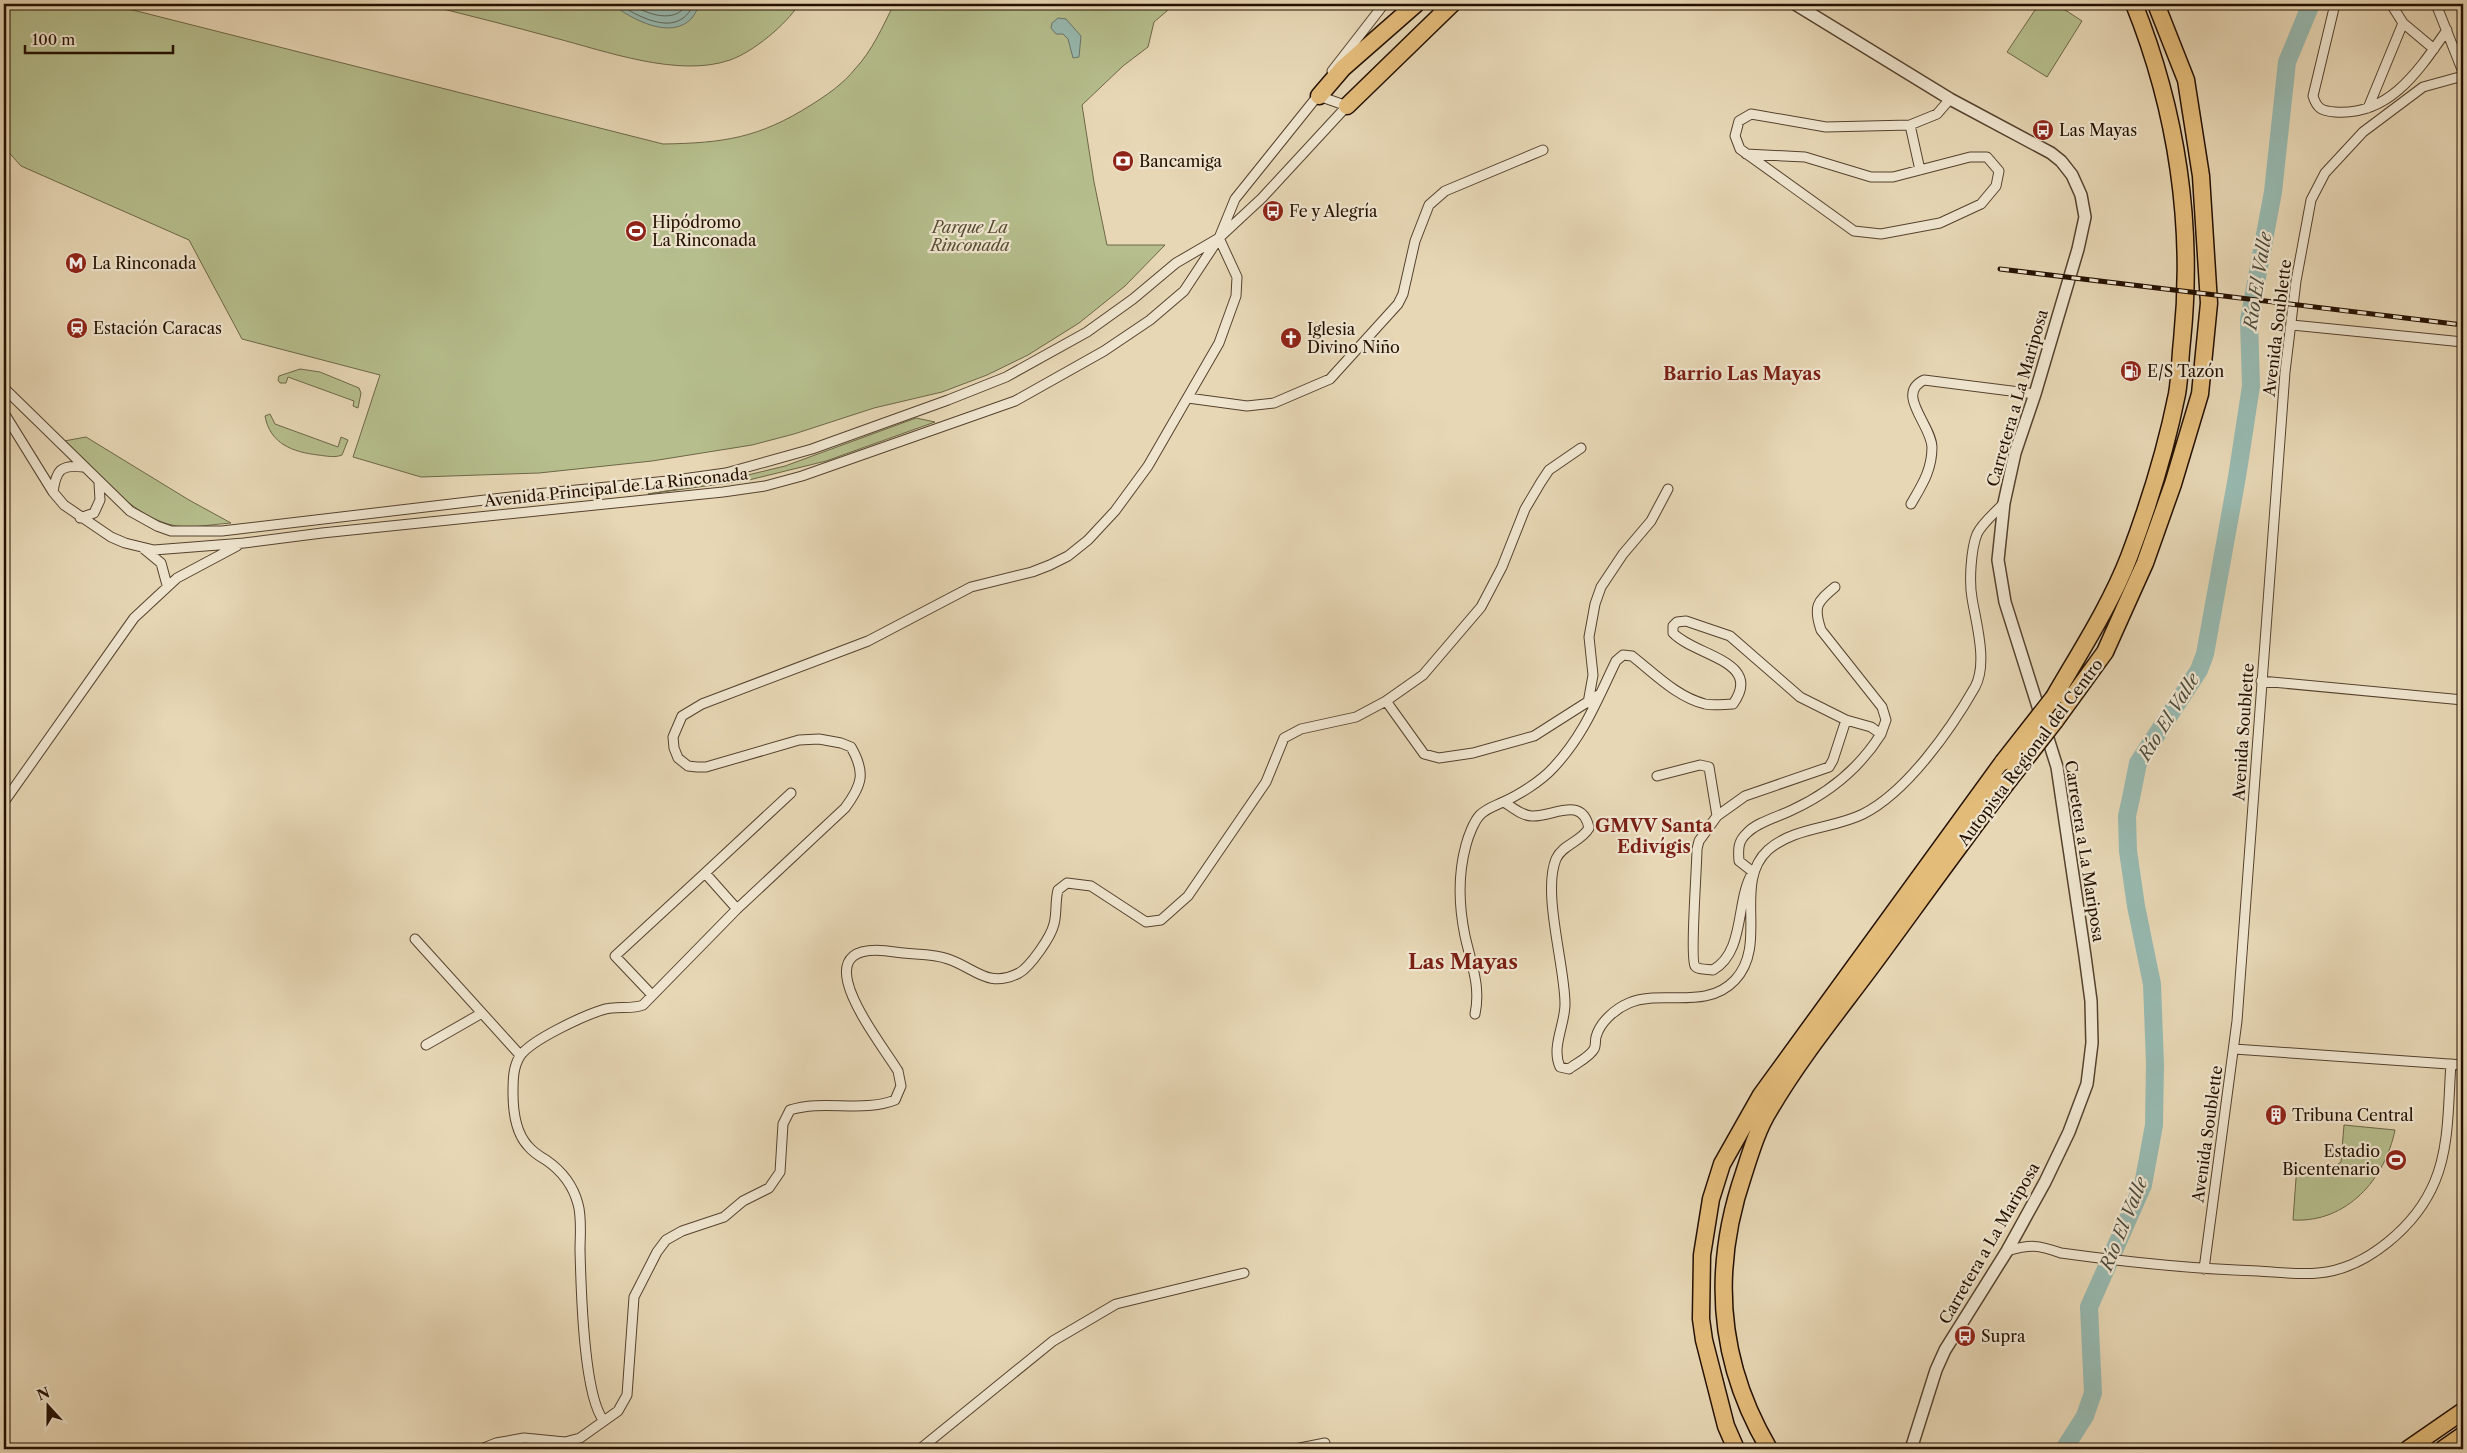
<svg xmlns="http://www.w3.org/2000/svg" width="2467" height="1453" font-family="'Libre Caslon Text',serif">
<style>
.green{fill:#b6be8d;stroke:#6d6747}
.water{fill:#97b9b0;stroke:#69756a}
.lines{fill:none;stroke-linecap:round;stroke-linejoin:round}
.shore{stroke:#5e6458;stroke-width:1}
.river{stroke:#97b9b0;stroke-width:18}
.minor-casing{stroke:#55422e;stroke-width:11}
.tertiary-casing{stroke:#55422e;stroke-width:14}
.motorway-casing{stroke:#241001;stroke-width:19}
.minor{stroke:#efe5cf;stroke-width:9}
.tertiary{stroke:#efe5cf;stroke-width:11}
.motorway{stroke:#e4bc7a;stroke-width:16}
.rail-casing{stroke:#241001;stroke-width:5}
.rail{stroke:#efe5cf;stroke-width:3;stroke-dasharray:9;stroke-linecap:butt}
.motorway-bridge-casing{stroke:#241001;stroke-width:19;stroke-linecap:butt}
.motorway-bridge{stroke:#e4bc7a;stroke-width:16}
.labels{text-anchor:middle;stroke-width:4.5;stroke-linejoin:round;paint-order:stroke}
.poi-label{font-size:16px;fill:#241001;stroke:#efe5cf;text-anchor:start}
.park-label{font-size:16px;font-style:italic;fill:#574d32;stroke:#efe5cf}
.street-label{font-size:16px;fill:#241001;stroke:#efe5cf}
.water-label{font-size:18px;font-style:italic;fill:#4c4b3e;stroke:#efe5cf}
.neighbourhood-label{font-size:18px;font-weight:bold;fill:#7a1f14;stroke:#efe5cf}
.district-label{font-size:21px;font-weight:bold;fill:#7a1f14;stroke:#efe5cf}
</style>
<rect width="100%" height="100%" fill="#e7d7b5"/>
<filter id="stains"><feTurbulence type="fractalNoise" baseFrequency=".004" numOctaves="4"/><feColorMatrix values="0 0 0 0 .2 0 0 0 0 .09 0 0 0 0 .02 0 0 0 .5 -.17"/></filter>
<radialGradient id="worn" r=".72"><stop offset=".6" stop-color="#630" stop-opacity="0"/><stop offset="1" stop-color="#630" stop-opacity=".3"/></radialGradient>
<path class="green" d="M 4,4 L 109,4 L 663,144 C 724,143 759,138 811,105 C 827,95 843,84 855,69 C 872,51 883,26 894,4 L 1175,4 L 1154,22 L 1148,47 L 1123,66 L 1082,105 L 1094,182 L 1107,245 L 1165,245 L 1125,286 L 1079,323 L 1028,355 L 987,375 L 942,392 L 874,408 L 794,434 L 752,445 L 652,461 L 539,473 L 421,477 L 353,457 L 380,375 L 242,339 L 189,240 L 21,166 L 4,147 Z
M 423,4 L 799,4 C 786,25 753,52 730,60 C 679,78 605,51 555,38 C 511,26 467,15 423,4 Z
M 2039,4 L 2056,4 L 2082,21 L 2047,77 L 2007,52 Z
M 300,369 L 320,372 L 359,388 L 361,393 L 358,408 L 353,406 L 354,401 L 288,377 L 286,383 L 280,383 L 278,380 L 279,376 Z
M 270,414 L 275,424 L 338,447 L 341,437 L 348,440 L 342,455 C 334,458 327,456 318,455 C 293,452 270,444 265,416 Z
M 916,418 L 935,422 L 826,461 L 749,480 L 648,494 L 719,482 L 785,466 Z
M 86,437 L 189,500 L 231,523 C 216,524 200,527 185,527 C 138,525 95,471 64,441 Z
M 2344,1125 L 2395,1130 C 2385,1179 2347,1223 2293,1220 L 2297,1165 L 2334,1167 L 2341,1162 Z"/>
<path class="water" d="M 612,4 L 700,4 C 698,8 695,14 692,18 C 671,41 631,19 612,4 Z
M 1058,18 L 1066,19 L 1081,36 L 1079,57 L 1073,58 L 1068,39 L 1063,34 L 1056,34 L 1051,28 L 1052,23 Z"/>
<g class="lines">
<path class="shore" d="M 620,4 C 632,14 659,27 675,22 C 685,19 690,12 694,4
M 630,4 C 647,14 675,25 687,4"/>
<path class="river" d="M 2064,1449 L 2085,1416 L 2093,1393 L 2089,1307 L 2143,1185 L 2154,1125 L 2155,1064 L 2152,984 L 2136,906 L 2128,851 L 2127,816 L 2131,798 L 2138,763 L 2199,670 L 2205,654 L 2237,477 L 2251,386 L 2249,320 L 2273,192 L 2287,62 L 2311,4"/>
<g class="minor-casing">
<path id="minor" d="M 2335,4 L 2313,96 C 2317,109 2322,111 2335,112 C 2390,116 2419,70 2447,30
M 2391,4 L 2403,23 L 2434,49
M 2436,4 L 2463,72
M 1332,71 L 1384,4
M 2368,108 L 2403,23
M 1910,125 L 1920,170
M 1746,154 L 1805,157 L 1871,177 L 1893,177 L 1970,157 L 1987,157 L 1999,171 L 1996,186 L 1981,204 L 1940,223 L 1881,234 L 1854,231 L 1740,149 L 1735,136 L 1739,121 L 1751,114 L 1826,127 L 1910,125 L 1937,114 L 1950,99
M 2292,325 L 2463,342
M 4,388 L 130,511 L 157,526 L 171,531 L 222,531 L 536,494 L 668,481 L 726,473 L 812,449 L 948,400 L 1006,377 L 1087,332 L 1133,299 L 1176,263 L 1219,238 L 1262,198 L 1347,106 L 1319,96
M 1188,398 L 1247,406 L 1274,403 L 1330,379 L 1398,304 L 1403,294 L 1415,241 L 1429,205 L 1445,191 L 1543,150
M 4,413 L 53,492 L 64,505 L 111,537 L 125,543 L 154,550 L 244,543 L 322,533 L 723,492 L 765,486 L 802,476 L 1015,401 L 1104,351 L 1150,320 L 1184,291 L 1219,238 L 1235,199 L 1320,93
M 53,492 C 56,471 60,464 83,467
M 1911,504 C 1922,485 1932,470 1932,447 C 1931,424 1895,394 1924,380 L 2035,394
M 80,518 L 94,513 L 100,500 L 99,483
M 144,549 L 161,563 L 167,585
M 1835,587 C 1817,602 1813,606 1821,630 L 1882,707 L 1886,720 L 1881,734
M 2261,681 L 2463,700
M 1386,701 L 1424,754 L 1439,758 L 1473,753 L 1534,736 L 1600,694
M 1588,703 L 1593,675 L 1589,637 L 1595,604 L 1601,587 L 1623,554 L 1651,521 L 1668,489
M 1657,776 L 1700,765 L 1709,767 L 1717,816 L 1745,796 L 1829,767 L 1833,760 L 1846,720
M 4,802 L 134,618 L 177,578 L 237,546
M 1504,802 C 1512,807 1522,816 1532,816 C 1553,817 1582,795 1589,828 C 1581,842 1563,844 1556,859 C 1542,893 1565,966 1565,1004 C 1565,1025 1551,1047 1560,1067 L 1569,1069 C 1575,1064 1590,1057 1594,1049 C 1596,1046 1595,1041 1596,1037 C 1600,1022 1615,1009 1629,1003 C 1661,989 1706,1011 1735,980 C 1769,944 1732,883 1768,850 C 1794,827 1833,829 1863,814 C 1907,792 1951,729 1975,687 C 1988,663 1976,623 1972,598 C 1969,581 1971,549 1977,534 C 1982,523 1996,512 2004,503
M 705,873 L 791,793
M 415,939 L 520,1055
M 652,995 L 615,956 L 705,873 L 737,909
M 1475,1014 C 1481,986 1471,963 1465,936 C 1459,907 1458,874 1466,845 C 1468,837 1474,821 1480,815 C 1487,808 1495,806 1503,802 C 1519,795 1541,781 1553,768 C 1584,735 1597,700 1616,661 L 1623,655 L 1632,656 C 1655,674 1677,697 1705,704 C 1714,706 1725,704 1733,704 C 1764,661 1695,656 1673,633 L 1673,626 L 1677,622 L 1686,621 L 1730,636 L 1800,697 L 1846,720 L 1871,727 L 1881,734 C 1859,769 1829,793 1792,810 C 1778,817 1757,822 1747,833 C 1738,841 1738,849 1739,861 L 1753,872 C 1735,900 1746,951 1713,970 C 1708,969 1698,970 1695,966 C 1690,959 1697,865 1697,849 L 1699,841 L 1717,816
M 426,1045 L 482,1013
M 2234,1049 L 2463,1065
M 2007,1251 C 2031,1244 2038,1245 2061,1253 C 2126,1262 2192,1269 2258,1271 C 2277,1272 2299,1275 2318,1273 C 2367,1269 2417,1225 2435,1181 C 2450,1145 2448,1102 2451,1064
M 2204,1269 L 2237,1021 L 2285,372 L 2296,281 L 2311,200 L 2325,173 L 2363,132 L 2423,87 L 2463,76
M 604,1421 C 583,1396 581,1286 580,1250 C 580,1236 582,1218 578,1204 C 573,1185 562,1171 546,1160 C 539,1156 533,1152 528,1146 C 515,1132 513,1111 513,1093 C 513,1080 513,1067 520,1056 C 531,1040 583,1016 602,1010 C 616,1005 631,1010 643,1005 L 737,909 L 845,808 C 862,785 866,773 851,747 L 841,743 L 819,739 L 799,740 L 706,767 L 697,767 L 688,766 L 678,758 L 674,748 L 673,737 L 682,716 L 702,704 L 868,641 L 971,587 L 1032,572 L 1050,565 L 1068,556 L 1088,540 L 1115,511 L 1148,466 L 1219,343 L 1236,296 L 1237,277 L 1219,238
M 481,1449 L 496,1443 L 524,1438 L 565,1442 L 580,1438 L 618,1411 L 627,1395 L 634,1297 L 657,1252 L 666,1240 L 682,1231 L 724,1217 L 743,1201 L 769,1188 L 780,1172 L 783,1124 L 790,1110 C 824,1099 862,1113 895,1100 L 901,1086 L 898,1071 C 877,1037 795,936 895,952 C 912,955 932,953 948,959 C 975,968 988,989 1019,973 C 1030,967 1051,937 1054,924 C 1057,913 1055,901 1058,890 L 1067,883 L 1091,886 L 1146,922 L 1161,920 L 1188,896 L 1266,782 L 1284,738 L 1301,729 L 1356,717 L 1386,701 L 1423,675 L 1481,607 L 1502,567 L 1525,509 L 1541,482 L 1549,470 L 1581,448
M 920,1449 L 1053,1341 L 1116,1304 L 1244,1273
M 1295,1449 L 1325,1443"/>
</g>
<g class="tertiary-casing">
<path id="tertiary" d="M 1795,4 L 1950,99 L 2051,153 L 2061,161 L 2072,175 L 2081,195 L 2085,217 L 2078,249 L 2035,394 L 2015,453 L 2004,503 L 1998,560 L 2005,602 L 2057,767 L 2085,956 L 2091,1001 L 2092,1043 L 2087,1084 L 2069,1132 L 2045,1182 L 2007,1251 L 1945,1350 L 1936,1370 L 1911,1449"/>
</g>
<g class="motorway-casing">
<path id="motorway" d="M 1319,96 L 1343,68 L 1416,4
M 1347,106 L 1452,4
M 2054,697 C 2080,652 2110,606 2129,557 C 2149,504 2166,449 2177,394 C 2180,377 2180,358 2182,341 C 2194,226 2177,111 2134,4
M 2055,721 L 2105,652 L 2131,594 L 2145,563 L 2173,484 L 2200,394 L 2209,303 L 2201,176 L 2186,80 L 2156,4
M 1736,1449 L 1726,1426 L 1704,1340 L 1701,1319 L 1702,1255 L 1711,1199 L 1722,1164 L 1761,1095 L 2003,762
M 1769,1449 C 1717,1361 1711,1269 1744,1173 C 1751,1151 1758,1128 1770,1109 C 1801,1056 1841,1008 1877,959 C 1921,899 1964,839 2009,780
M 2408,1449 L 2463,1411
M 2443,1449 L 2463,1435"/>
</g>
<use href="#minor" class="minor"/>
<use href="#tertiary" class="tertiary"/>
<use href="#motorway" class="motorway"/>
<g class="rail-casing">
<path id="rail" d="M 2000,269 L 2463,325"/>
</g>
<use href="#rail" class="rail"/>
<g class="motorway-bridge-casing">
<path id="motorway-bridge" d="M 2003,762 L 2054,697
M 2009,780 L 2055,721"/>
</g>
<use href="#motorway-bridge" class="motorway-bridge"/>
</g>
<defs>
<g id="bus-disc" transform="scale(1.125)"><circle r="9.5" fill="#8f2418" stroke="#efe5cf"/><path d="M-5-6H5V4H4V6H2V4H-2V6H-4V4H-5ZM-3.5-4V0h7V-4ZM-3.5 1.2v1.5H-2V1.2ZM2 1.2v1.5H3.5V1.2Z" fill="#fff"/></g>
<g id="bank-disc" transform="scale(1.125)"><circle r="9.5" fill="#8f2418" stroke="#efe5cf"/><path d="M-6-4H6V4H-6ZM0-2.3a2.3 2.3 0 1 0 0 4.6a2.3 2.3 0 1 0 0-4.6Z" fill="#fff"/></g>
<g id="stadium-disc" transform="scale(1.125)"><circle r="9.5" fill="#8f2418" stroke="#efe5cf"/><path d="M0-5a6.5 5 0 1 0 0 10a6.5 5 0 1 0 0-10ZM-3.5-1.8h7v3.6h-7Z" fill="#fff"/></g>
<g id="metro-disc" transform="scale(1.125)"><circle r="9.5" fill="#8f2418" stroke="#efe5cf"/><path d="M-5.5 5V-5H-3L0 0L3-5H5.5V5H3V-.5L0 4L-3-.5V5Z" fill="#fff"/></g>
<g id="station-disc" transform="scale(1.125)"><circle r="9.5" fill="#8f2418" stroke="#efe5cf"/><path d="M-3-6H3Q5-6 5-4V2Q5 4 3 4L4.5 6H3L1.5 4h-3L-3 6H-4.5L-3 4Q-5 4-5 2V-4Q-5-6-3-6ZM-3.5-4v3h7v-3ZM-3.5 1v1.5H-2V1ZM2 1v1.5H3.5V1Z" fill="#fff"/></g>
<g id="church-disc" transform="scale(1.125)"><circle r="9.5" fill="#8f2418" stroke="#efe5cf"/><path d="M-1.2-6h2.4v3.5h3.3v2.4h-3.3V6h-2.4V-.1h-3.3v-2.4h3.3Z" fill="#fff"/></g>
<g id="fuel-disc" transform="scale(1.125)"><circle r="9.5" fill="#8f2418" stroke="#efe5cf"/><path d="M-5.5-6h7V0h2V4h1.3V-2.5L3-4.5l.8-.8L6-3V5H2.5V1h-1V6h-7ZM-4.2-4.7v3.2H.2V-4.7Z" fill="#fff"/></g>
<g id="building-disc" transform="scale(1.125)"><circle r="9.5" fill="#8f2418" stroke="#efe5cf"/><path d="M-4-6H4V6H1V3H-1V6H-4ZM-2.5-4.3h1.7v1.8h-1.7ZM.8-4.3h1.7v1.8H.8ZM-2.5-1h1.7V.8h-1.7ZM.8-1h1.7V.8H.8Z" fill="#fff"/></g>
</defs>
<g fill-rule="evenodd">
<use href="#bus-disc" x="2043" y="130"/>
<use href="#bank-disc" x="1123" y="161"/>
<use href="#bus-disc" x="1273" y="211"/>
<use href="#stadium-disc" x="636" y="231"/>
<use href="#metro-disc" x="76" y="263"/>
<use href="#station-disc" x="77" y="328"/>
<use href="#church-disc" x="1291" y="338"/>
<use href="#fuel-disc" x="2131" y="371"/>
<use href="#building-disc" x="2276" y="1115"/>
<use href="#stadium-disc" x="2396" y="1160"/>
<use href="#bus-disc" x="1965" y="1336"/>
</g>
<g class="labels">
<g class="poi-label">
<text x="2059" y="136">Las Mayas</text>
<text x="1139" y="167">Bancamiga</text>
<text x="1289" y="217">Fe y Alegría</text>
<text x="652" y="228">Hipódromo<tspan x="652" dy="18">La Rinconada</tspan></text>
<text x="92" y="269">La Rinconada</text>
<text x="93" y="334">Estación Caracas</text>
<text x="1307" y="335">Iglesia<tspan x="1307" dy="18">Divino Niño</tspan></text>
<text x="2147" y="377">E/S Tazón</text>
<text x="2292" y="1121">Tribuna Central</text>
<text x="2380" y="1157" text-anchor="end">Estadio<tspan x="2380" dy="18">Bicentenario</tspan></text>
<text x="1981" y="1342">Supra</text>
</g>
<g class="park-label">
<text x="970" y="233">Parque La<tspan x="970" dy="18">Rinconada</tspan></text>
</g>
<g class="street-label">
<text transform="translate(2277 328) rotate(-83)" y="6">Avenida Soublette</text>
<text transform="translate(2017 398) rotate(-74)" y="6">Carretera a La Mariposa</text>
<text transform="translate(616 487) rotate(-6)" y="6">Avenida Principal de La Rinconada</text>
<text transform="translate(2243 732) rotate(-86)" y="6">Avenida Soublette</text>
<text transform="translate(2030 752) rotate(-53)" y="6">Autopista Regional del Centro</text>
<text transform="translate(2085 851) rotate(81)" y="6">Carretera a La Mariposa</text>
<text transform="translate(2207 1134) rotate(-82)" y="6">Avenida Soublette</text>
<text transform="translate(1989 1243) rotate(-60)" y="6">Carretera a La Mariposa</text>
</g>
<g class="water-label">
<text transform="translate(2258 281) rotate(-81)" y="6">Río El Valle</text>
<text transform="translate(2169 717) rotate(-58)" y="6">Río El Valle</text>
<text transform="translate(2124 1224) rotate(-68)" y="6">Río El Valle</text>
</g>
<g class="neighbourhood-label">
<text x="1742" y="380">Barrio Las Mayas</text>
<text x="1654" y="832">GMVV Santa<tspan x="1654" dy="21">Edivígis</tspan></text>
</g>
<g class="district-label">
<text x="1463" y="969">Las Mayas</text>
</g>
</g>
<rect width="2467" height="1453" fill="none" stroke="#e7d7b5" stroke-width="20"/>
<rect x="5" y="5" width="2457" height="1443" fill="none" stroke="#241001" stroke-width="2.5"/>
<rect x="10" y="10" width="2447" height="1433" fill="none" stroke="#241001"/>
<g transform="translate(48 1406) rotate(339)" stroke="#efe5cf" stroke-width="4" paint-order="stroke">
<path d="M0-4L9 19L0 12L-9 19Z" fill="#241001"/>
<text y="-8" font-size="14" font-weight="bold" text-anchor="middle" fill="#241001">N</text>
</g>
<path d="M25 45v8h148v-8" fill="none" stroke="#241001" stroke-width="2.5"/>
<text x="32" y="45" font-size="15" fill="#241001" stroke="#efe5cf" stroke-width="4" paint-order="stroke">100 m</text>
<rect width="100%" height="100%" filter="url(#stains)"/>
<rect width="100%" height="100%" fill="url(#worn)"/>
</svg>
